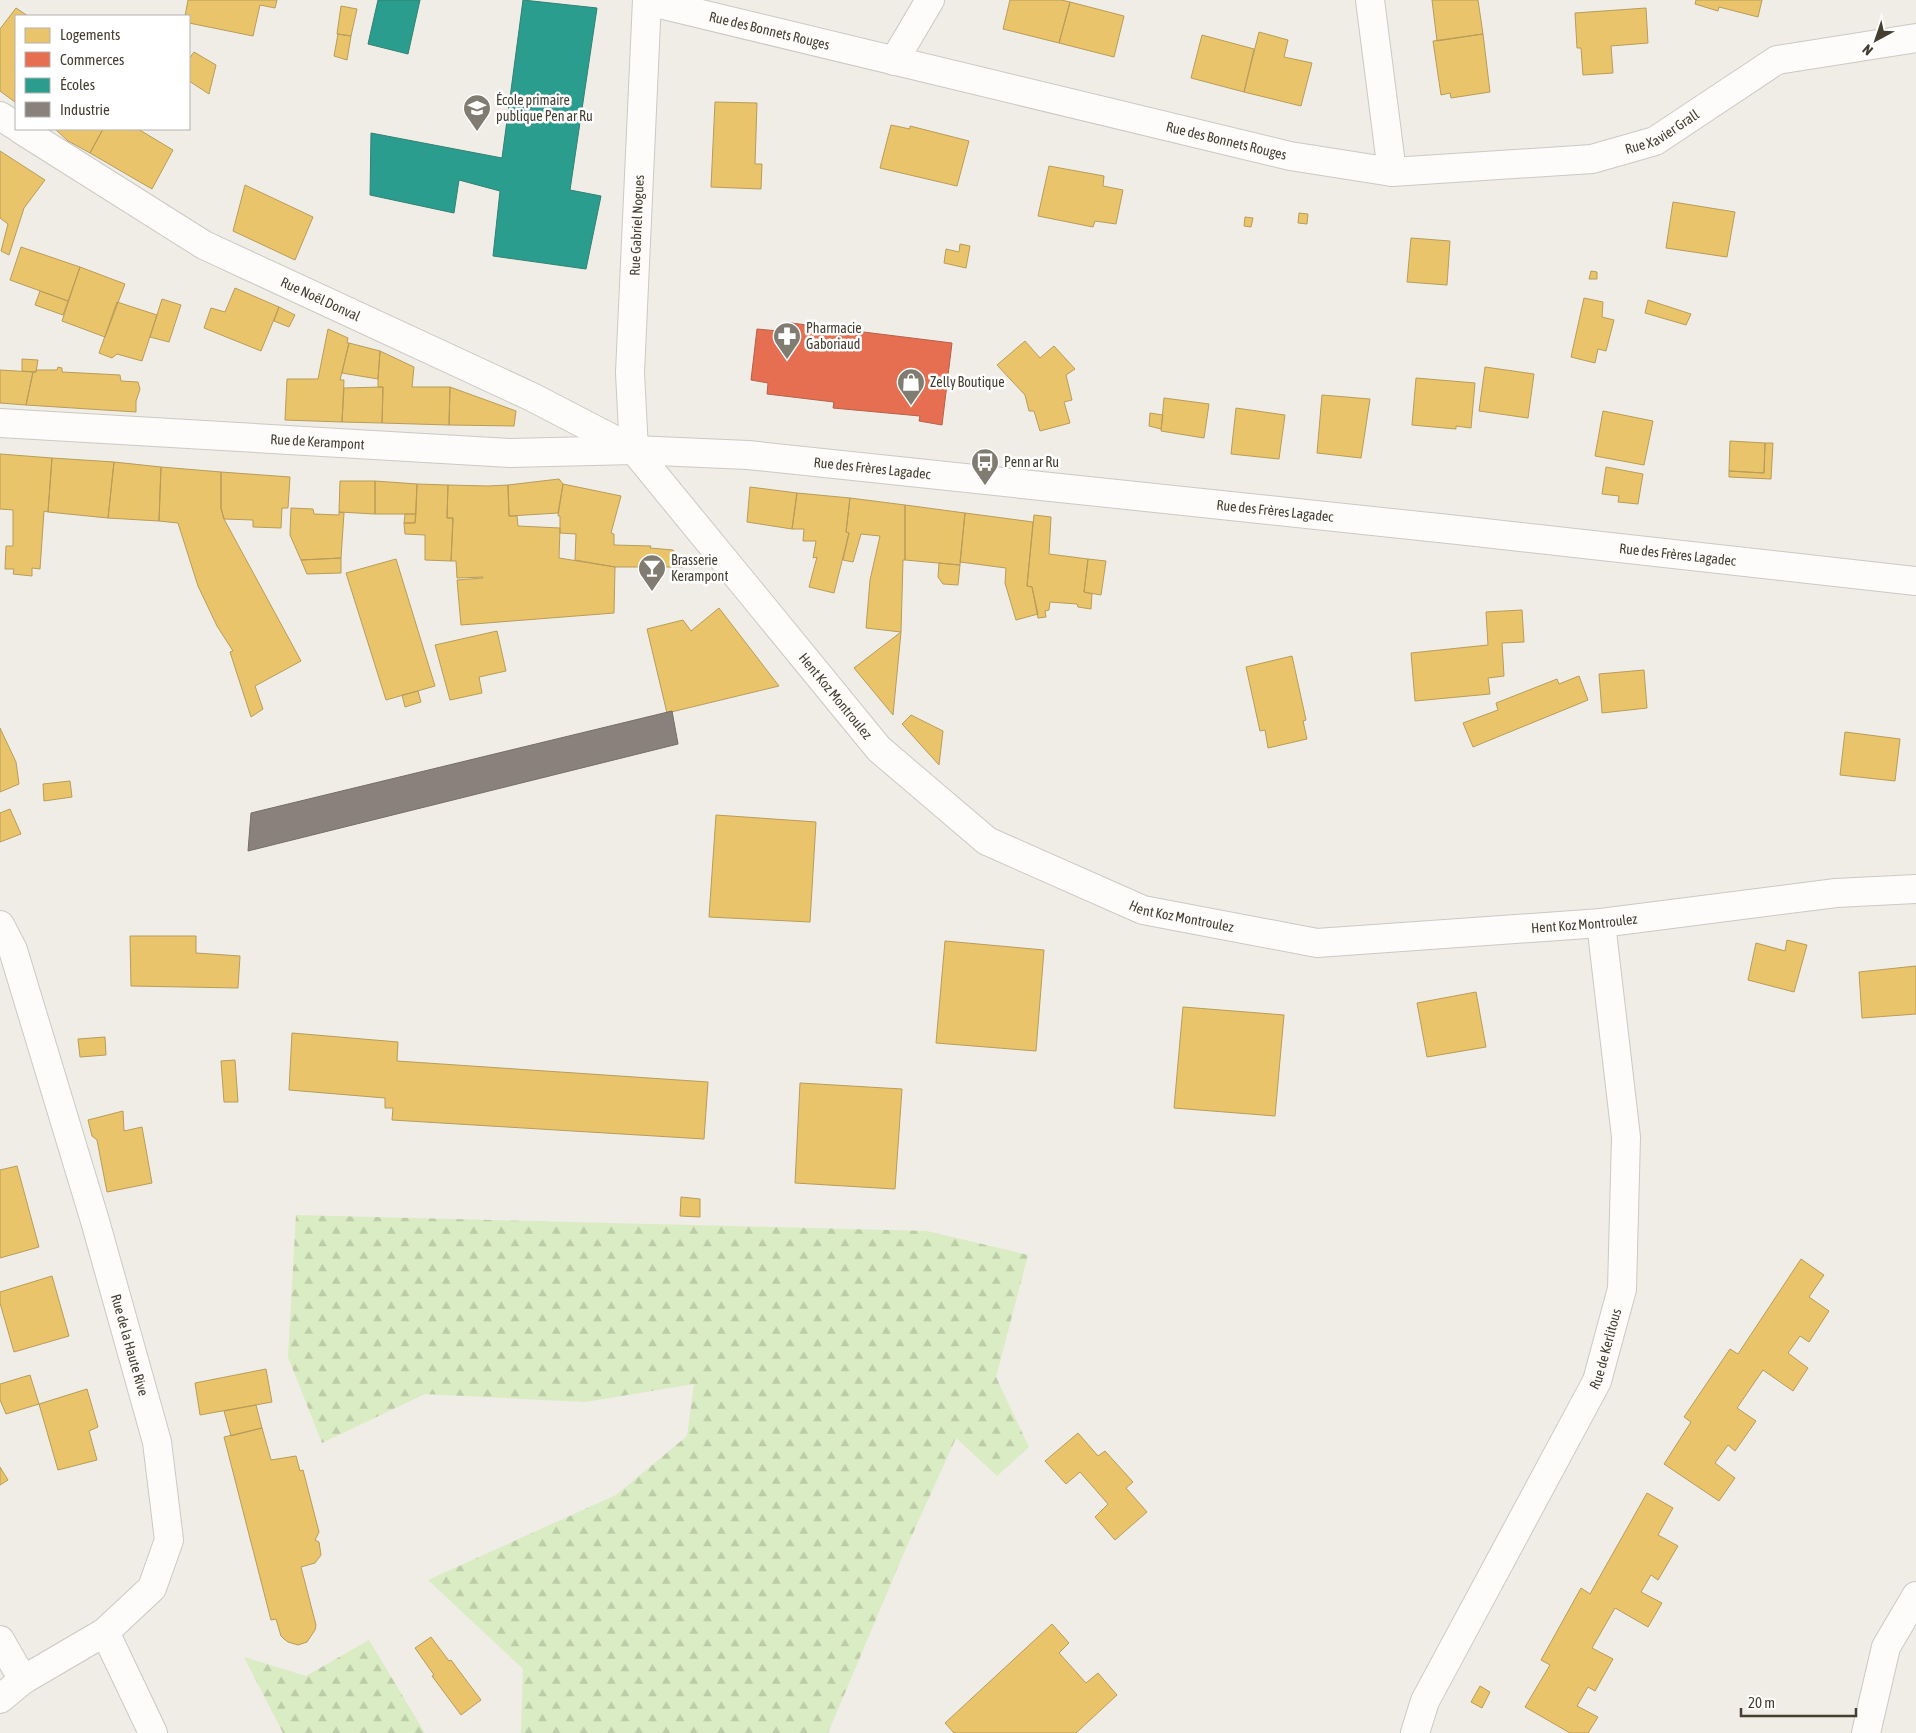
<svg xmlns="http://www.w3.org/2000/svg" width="1916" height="1733" font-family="'Asap Condensed',sans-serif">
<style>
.forest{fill:url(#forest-firs)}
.homes{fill:#e9c46a;stroke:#b89c59}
.shops{fill:#e76f51;stroke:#b66148}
.schools{fill:#2a9d8f;stroke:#328173}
.industry{fill:#8a817c;stroke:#756d66}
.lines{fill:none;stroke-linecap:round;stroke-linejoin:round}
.minor-casing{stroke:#cbc9c2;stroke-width:30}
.minor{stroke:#fdfcfb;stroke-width:28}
.labels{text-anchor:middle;stroke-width:5;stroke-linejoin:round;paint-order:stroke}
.street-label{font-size:14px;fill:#453f32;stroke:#fff}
.poi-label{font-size:14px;fill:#453f32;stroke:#fff;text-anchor:start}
</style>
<defs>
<pattern id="forest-firs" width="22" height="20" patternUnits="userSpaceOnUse" patternTransform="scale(1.25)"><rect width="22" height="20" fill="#daecc3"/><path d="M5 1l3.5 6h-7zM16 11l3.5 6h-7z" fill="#bccba8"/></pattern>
</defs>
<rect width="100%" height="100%" fill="#efede6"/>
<path class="forest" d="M 296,1215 L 927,1231 L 1028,1255 L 996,1377 L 1029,1447 L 997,1476 L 956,1438 L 903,1555 L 828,1733 L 521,1733 L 523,1669 L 428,1580 L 616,1495 L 687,1436 L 694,1384 L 585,1402 L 425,1394 L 322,1443 L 288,1357 Z
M 369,1640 L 425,1733 L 283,1733 L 244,1657 L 306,1676 Z"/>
<path class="homes" d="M 188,0 L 277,0 L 275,8 L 260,5 L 253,36 L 189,23 L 189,16 L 185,16 Z
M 1010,0 L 1061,0 L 1070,2 L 1059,43 L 1003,29 Z
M 1432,0 L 1478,0 L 1483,34 L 1437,41 Z
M 1696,0 L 1762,0 L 1758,17 L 1719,7 L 1718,11 L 1695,4 Z
M 1070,2 L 1124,16 L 1114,57 L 1059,43 Z
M 341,6 L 357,9 L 351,36 L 337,34 Z
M 16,8 L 28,16 L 16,16 L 15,102 L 0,91 L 0,29 Z
M 1646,8 L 1648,43 L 1611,46 L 1613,73 L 1583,75 L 1581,48 L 1577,48 L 1575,13 Z
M 1259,32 L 1288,40 L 1284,57 L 1312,63 L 1301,106 L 1244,92 Z
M 338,34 L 351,36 L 347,60 L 334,56 Z
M 1483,34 L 1490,92 L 1451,98 L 1450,93 L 1441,95 L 1433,41 Z
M 1202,35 L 1254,49 L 1244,92 L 1191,78 Z
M 194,52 L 216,65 L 209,94 L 189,81 L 189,59 Z
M 715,102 L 757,103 L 755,164 L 762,164 L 761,189 L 711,187 Z
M 891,125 L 910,129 L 910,126 L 969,141 L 957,186 L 880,168 Z
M 55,129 L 103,129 L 90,153 L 68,141 Z
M 103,129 L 138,129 L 173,150 L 152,189 L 90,153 Z
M 0,151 L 45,180 L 24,208 L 9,255 L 1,251 L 8,224 L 0,218 Z
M 1049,166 L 1104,176 L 1103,186 L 1123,190 L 1116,224 L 1095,221 L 1093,227 L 1038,216 Z
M 245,185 L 313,217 L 295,260 L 233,231 Z
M 1673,202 L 1735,212 L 1727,257 L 1666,248 Z
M 1299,213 L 1308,214 L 1307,224 L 1298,223 Z
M 1245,217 L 1253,218 L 1251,227 L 1244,226 Z
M 1411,238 L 1450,241 L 1447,285 L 1407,282 Z
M 960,244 L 970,246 L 966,268 L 944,263 L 946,249 L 959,252 Z
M 21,247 L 80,267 L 68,301 L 10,280 Z
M 80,267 L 125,284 L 105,337 L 62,321 Z
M 1591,271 L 1597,272 L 1597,279 L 1589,279 Z
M 235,288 L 279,307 L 261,351 L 204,328 L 211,308 L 225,312 Z
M 40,291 L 68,301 L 63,315 L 35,305 Z
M 1584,298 L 1603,302 L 1602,317 L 1614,320 L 1606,351 L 1598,349 L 1595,363 L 1571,357 Z
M 162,299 L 181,305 L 169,342 L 150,337 Z
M 1648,300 L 1691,314 L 1686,325 L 1645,313 Z
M 117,302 L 157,315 L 142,361 L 117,354 L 112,358 L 99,353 Z
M 279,307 L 295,315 L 289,327 L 274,321 Z
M 328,329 L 348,338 L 347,343 L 349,343 L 340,380 L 344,380 L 342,422 L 285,420 L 287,379 L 318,379 Z
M 1025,341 L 1040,358 L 1054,346 L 1075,369 L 1066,375 L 1072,400 L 1064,402 L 1070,423 L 1040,431 L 1034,411 L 1029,411 L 1025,395 L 997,365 Z
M 349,343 L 380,351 L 378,379 L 342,373 Z
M 380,351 L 414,367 L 412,387 L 450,387 L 449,425 L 382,423 L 383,387 L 378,387 L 378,379 Z
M 22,359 L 38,360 L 36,372 L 22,371 Z
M 58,367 L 62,368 L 62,372 L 120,375 L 121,381 L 138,382 L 140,389 L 136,401 L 136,412 L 26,405 L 33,372 L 36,372 L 36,370 L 57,370 Z
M 1485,367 L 1534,374 L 1528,418 L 1479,411 Z
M 0,370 L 33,372 L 26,405 L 0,403 Z
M 1416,378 L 1475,383 L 1471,428 L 1456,426 L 1456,429 L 1412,425 Z
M 383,387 L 382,423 L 342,422 L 344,388 Z
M 450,387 L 516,411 L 514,426 L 449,425 Z
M 1322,395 L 1370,399 L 1361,458 L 1317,453 Z
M 1164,398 L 1209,404 L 1204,438 L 1161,431 Z
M 1236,408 L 1285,415 L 1279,459 L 1231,454 Z
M 1603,411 L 1653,421 L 1644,465 L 1595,456 Z
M 1150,413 L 1163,415 L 1161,429 L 1149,426 Z
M 1730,441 L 1765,443 L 1764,473 L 1729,471 Z
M 1765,443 L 1773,443 L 1771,479 L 1729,477 L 1729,471 L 1764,473 Z
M 0,454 L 52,458 L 48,512 L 44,511 L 40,569 L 32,568 L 32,576 L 13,574 L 14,569 L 5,569 L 6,546 L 13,546 L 13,510 L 0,509 Z
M 52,458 L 114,462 L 108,518 L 48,512 Z
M 114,462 L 161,467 L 159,521 L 108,518 Z
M 161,467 L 221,472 L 221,508 L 224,519 L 301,661 L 255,686 L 263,709 L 251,717 L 230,652 L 233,651 L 217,626 L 198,586 L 178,523 L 159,521 Z
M 1606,467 L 1643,474 L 1638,504 L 1618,502 L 1619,496 L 1602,494 Z
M 221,472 L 290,477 L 288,508 L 282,508 L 281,528 L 253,527 L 253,520 L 224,519 L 221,508 Z
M 559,479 L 563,484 L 558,513 L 509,516 L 508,485 Z
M 340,481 L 375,481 L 375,514 L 339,512 Z
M 375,481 L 417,484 L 416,514 L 375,514 Z
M 417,484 L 448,485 L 447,518 L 453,518 L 451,561 L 425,560 L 425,535 L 405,534 L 404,523 L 415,523 Z
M 563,484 L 621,496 L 611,533 L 614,534 L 614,545 L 651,546 L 650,548 L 673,550 L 683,567 L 615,567 L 575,560 L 576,534 L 560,533 L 560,516 L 558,516 Z
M 448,485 L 488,486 L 508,485 L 509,516 L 517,516 L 518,526 L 560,528 L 559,558 L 615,567 L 614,613 L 461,625 L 457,580 L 483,578 L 483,577 L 457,578 L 456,561 L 451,561 L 453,518 L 447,518 Z
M 750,487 L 797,493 L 792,529 L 747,522 Z
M 797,493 L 850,498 L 846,532 L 849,533 L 834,593 L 809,587 L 817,557 L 813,558 L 816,541 L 803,541 L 804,529 L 792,529 Z
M 850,498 L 905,505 L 905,560 L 903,560 L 901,632 L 866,628 L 870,580 L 880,536 L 861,534 L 853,562 L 843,560 L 849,533 L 846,532 Z
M 905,505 L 965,513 L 960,565 L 905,560 Z
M 291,508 L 313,509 L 314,514 L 339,515 L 339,512 L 344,513 L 341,558 L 301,560 L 290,535 Z
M 965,513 L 1033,522 L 1027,586 L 1032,587 L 1038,614 L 1016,620 L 1005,583 L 1006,568 L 960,562 Z
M 405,514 L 416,514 L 415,523 L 404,523 Z
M 1034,515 L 1051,517 L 1049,554 L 1088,559 L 1084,592 L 1092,594 L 1091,609 L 1078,607 L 1077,604 L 1050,602 L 1049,610 L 1045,611 L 1046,617 L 1038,618 L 1032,587 L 1027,586 Z
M 341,558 L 341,573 L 307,574 L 301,560 Z
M 396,559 L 435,686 L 386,700 L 346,573 Z
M 1088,559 L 1106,561 L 1101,595 L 1084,592 Z
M 939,563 L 960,565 L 958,585 L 943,584 L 938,577 Z
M 719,608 L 779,686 L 667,713 L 647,629 L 683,620 L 691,631 Z
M 1522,610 L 1524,642 L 1502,643 L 1504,676 L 1488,678 L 1490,694 L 1415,701 L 1411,653 L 1488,645 L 1486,612 Z
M 497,631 L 506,671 L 479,677 L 482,693 L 450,700 L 435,645 Z
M 901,632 L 893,715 L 854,668 Z
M 1292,656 L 1306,720 L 1303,721 L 1307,739 L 1268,748 L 1265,730 L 1260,731 L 1246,667 Z
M 1644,670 L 1647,708 L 1602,713 L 1599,674 Z
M 1579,676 L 1588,700 L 1473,747 L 1463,723 L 1498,710 L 1496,703 L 1557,679 L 1559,684 Z
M 418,691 L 421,702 L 405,707 L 402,695 Z
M 911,715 L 943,731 L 939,765 L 902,724 Z
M 0,728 L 16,762 L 19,784 L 0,792 Z
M 1845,732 L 1900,739 L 1895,781 L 1840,775 Z
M 70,781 L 72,797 L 44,801 L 43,784 Z
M 10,809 L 21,834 L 0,842 L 0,813 Z
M 716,815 L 816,822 L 810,922 L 709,917 Z
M 130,936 L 196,936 L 196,953 L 240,956 L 238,988 L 131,986 Z
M 1787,940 L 1807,945 L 1794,992 L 1748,980 L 1756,943 L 1785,951 Z
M 945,941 L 1044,950 L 1036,1051 L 936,1043 Z
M 1916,966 L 1916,1014 L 1862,1018 L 1859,972 Z
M 1476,992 L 1486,1047 L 1427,1057 L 1417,1003 Z
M 1183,1007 L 1284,1015 L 1275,1116 L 1174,1108 Z
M 292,1033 L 398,1042 L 397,1061 L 708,1082 L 704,1139 L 392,1120 L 393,1108 L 385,1108 L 385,1098 L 289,1090 Z
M 105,1037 L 106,1055 L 80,1057 L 78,1039 Z
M 235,1060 L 238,1102 L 224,1102 L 221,1061 Z
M 800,1083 L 902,1089 L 895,1189 L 795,1183 Z
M 123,1111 L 124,1131 L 142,1127 L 152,1183 L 107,1192 L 97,1140 L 92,1136 L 88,1120 Z
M 17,1166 L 39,1247 L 0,1258 L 0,1170 Z
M 681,1197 L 700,1199 L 700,1217 L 680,1216 Z
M 1801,1259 L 1824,1275 L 1809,1297 L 1829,1311 L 1809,1342 L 1800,1336 L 1788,1353 L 1808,1368 L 1793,1391 L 1763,1370 L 1737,1408 L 1756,1421 L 1735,1451 L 1728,1445 L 1715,1463 L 1735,1478 L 1719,1501 L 1664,1464 L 1691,1422 L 1684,1417 L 1730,1349 L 1738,1354 Z
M 52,1276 L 69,1336 L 14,1352 L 0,1303 L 0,1292 Z
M 266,1369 L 272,1402 L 200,1415 L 195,1383 Z
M 30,1375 L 39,1404 L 6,1414 L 0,1400 L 0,1384 Z
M 87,1389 L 98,1427 L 89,1431 L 97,1460 L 58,1470 L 39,1404 Z
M 256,1405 L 262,1428 L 231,1436 L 224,1411 Z
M 262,1428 L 271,1460 L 296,1456 L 300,1471 L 303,1470 L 319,1532 L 315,1540 L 319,1542 L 321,1555 L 315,1563 L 301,1567 L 316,1625 L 315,1630 L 307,1642 L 298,1645 L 288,1642 L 284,1639 L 281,1636 L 276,1619 L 271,1620 L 224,1437 Z
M 1078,1433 L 1098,1456 L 1105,1451 L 1133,1482 L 1126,1488 L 1147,1512 L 1115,1540 L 1095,1517 L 1108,1504 L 1080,1472 L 1066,1484 L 1045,1461 Z
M 0,1467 L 8,1480 L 0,1485 Z
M 1647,1493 L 1673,1508 L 1658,1535 L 1678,1546 L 1658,1580 L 1651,1575 L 1641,1592 L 1662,1603 L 1648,1627 L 1615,1608 L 1592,1648 L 1613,1659 L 1595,1691 L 1588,1687 L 1577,1706 L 1598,1717 L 1588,1733 L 1570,1733 L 1525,1707 L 1550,1665 L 1541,1660 L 1581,1588 L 1590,1594 Z
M 1052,1624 L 1069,1643 L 1059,1653 L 1086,1683 L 1098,1673 L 1117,1695 L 1076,1733 L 954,1733 L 945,1723 Z
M 431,1637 L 449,1661 L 451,1660 L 481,1700 L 461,1715 L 432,1676 L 434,1675 L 415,1648 Z
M 1480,1686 L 1490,1692 L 1482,1708 L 1471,1702 Z"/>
<path class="shops" d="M 791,323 L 952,343 L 942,425 L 919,421 L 920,416 L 833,408 L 834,402 L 767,394 L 768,383 L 751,380 L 757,329 L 789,332 Z"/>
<path class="schools" d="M 378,0 L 420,0 L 408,54 L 368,44 Z
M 523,0 L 597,8 L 570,190 L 601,196 L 586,269 L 493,256 L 500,191 L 459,180 L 454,213 L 370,195 L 371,133 L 502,158 Z"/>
<path class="industry" d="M 672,711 L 678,744 L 248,851 L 251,813 Z"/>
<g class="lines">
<g class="minor-casing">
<g id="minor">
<path id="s1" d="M 647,1 L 1290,156 L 1392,172 L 1370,0"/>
<path d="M 894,61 L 930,0"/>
<path d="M 0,116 L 16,126"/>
<path id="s2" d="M 20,129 L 204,245 L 532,397 L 634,450 L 879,749 L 987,841 L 1143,910 L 1317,943 L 1601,923 L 1836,893 L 1916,889"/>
<path id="s3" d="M 1392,172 L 1592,159 L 1655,141 L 1777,60 L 1916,38"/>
<path id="s4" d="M 0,423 L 510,453 L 634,450 L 748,455 L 1458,530 L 1916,581"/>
<path id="s5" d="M 634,450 L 630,373 L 647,0"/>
<path id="s6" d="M 0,925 L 13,950 L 95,1221 L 157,1442 L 169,1540 L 152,1588 L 105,1632 L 23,1680 L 0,1699"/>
<path d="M 105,1632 L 153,1733"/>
<path d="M 0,1640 L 23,1680"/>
<path id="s7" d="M 1415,1733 L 1425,1701 L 1597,1381 L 1622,1289 L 1626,1137 L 1601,923"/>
<path d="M 1866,1733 L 1886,1647 L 1916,1596"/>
</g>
</g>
<use href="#minor" class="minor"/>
</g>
<defs>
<g id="school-pin" transform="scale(1.4375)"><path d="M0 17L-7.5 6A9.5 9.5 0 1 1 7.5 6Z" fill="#807c71" stroke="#fff"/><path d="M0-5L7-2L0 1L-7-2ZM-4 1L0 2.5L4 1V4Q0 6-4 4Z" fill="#fff"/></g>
<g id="pharmacy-pin" transform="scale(1.4375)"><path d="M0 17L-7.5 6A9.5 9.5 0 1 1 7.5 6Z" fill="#807c71" stroke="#fff"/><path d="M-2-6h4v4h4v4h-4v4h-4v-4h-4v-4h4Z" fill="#fff"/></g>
<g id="shop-pin" transform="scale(1.4375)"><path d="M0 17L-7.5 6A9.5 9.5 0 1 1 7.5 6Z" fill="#807c71" stroke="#fff"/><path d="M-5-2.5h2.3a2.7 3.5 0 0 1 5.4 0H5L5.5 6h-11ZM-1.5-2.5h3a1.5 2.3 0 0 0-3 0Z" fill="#fff"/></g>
<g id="bus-pin" transform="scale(1.4375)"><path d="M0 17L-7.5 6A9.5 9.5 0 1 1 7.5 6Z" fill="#807c71" stroke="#fff"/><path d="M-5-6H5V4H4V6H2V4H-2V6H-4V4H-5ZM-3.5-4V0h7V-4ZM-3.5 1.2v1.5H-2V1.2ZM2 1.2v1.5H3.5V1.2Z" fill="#fff"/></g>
<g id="bar-pin" transform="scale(1.4375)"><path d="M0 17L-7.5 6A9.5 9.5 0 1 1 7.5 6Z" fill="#807c71" stroke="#fff"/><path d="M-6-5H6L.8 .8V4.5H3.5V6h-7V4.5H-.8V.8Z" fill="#fff"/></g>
</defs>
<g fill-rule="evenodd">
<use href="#school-pin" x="477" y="108"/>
<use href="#pharmacy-pin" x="787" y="336"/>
<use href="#shop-pin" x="911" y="382"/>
<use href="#bus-pin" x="985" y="462"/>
<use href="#bar-pin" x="652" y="568"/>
</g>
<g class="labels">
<g class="street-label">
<text dy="5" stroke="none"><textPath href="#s1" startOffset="126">Rue des Bonnets Rouges</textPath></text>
<text dy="5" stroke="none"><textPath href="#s3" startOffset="276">Rue Xavier Grall</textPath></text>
<text dy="5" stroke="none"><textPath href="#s1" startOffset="596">Rue des Bonnets Rouges</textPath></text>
<text dy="5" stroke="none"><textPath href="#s5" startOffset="225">Rue Gabriel Nogues</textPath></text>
<text dy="5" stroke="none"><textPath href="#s2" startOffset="346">Rue Noël Donval</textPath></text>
<text dy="5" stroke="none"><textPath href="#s4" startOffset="318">Rue de Kerampont</textPath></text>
<text dy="5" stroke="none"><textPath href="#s4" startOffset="874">Rue des Frères Lagadec</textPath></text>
<text dy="5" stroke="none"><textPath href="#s4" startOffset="1279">Rue des Frères Lagadec</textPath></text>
<text dy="5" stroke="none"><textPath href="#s4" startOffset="1684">Rue des Frères Lagadec</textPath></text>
<text dy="5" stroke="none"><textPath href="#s2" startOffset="1012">Hent Koz Montroulez</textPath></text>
<text dy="5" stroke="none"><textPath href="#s2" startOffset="1432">Hent Koz Montroulez</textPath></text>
<text dy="5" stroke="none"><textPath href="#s2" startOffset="1838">Hent Koz Montroulez</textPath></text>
<text dy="5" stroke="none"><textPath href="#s6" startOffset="440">Rue de la Haute Rive</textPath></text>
<text dy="5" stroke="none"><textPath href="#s7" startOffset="430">Rue de Kerlitous</textPath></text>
</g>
<g class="poi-label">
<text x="496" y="105">École primaire<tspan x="496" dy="16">publique Pen ar Ru</tspan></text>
<text x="806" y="333">Pharmacie<tspan x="806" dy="16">Gaboriaud</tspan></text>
<text x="930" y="387">Zelly Boutique</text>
<text x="1004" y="467">Penn ar Ru</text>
<text x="671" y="565">Brasserie<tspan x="671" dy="16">Kerampont</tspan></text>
</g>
</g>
<rect x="15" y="15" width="175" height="115" fill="#ffffff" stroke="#b5b2ad"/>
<rect x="25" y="28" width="25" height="15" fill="#e9c46a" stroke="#b5b2ad"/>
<text x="60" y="40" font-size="15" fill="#453f32">Logements</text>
<rect x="25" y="52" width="25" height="15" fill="#e76f51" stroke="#b5b2ad"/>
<text x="60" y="65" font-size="15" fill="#453f32">Commerces</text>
<rect x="25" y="78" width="25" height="15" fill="#2a9d8f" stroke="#b5b2ad"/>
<text x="60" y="90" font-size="15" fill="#453f32">Écoles</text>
<rect x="25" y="102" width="25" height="15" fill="#8a817c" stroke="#b5b2ad"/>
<text x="60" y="115" font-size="15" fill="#453f32">Industrie</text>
<g transform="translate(1876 40) rotate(220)" stroke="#ffffff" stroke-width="4" paint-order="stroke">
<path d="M0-4L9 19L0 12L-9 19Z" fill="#453f32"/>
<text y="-8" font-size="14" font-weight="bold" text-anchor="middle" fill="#453f32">N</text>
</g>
<path d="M1741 1708v8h115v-8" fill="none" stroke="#453f32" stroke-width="2.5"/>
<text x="1748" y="1708" font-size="15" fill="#453f32" stroke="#ffffff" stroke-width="4" paint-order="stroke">20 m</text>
</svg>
